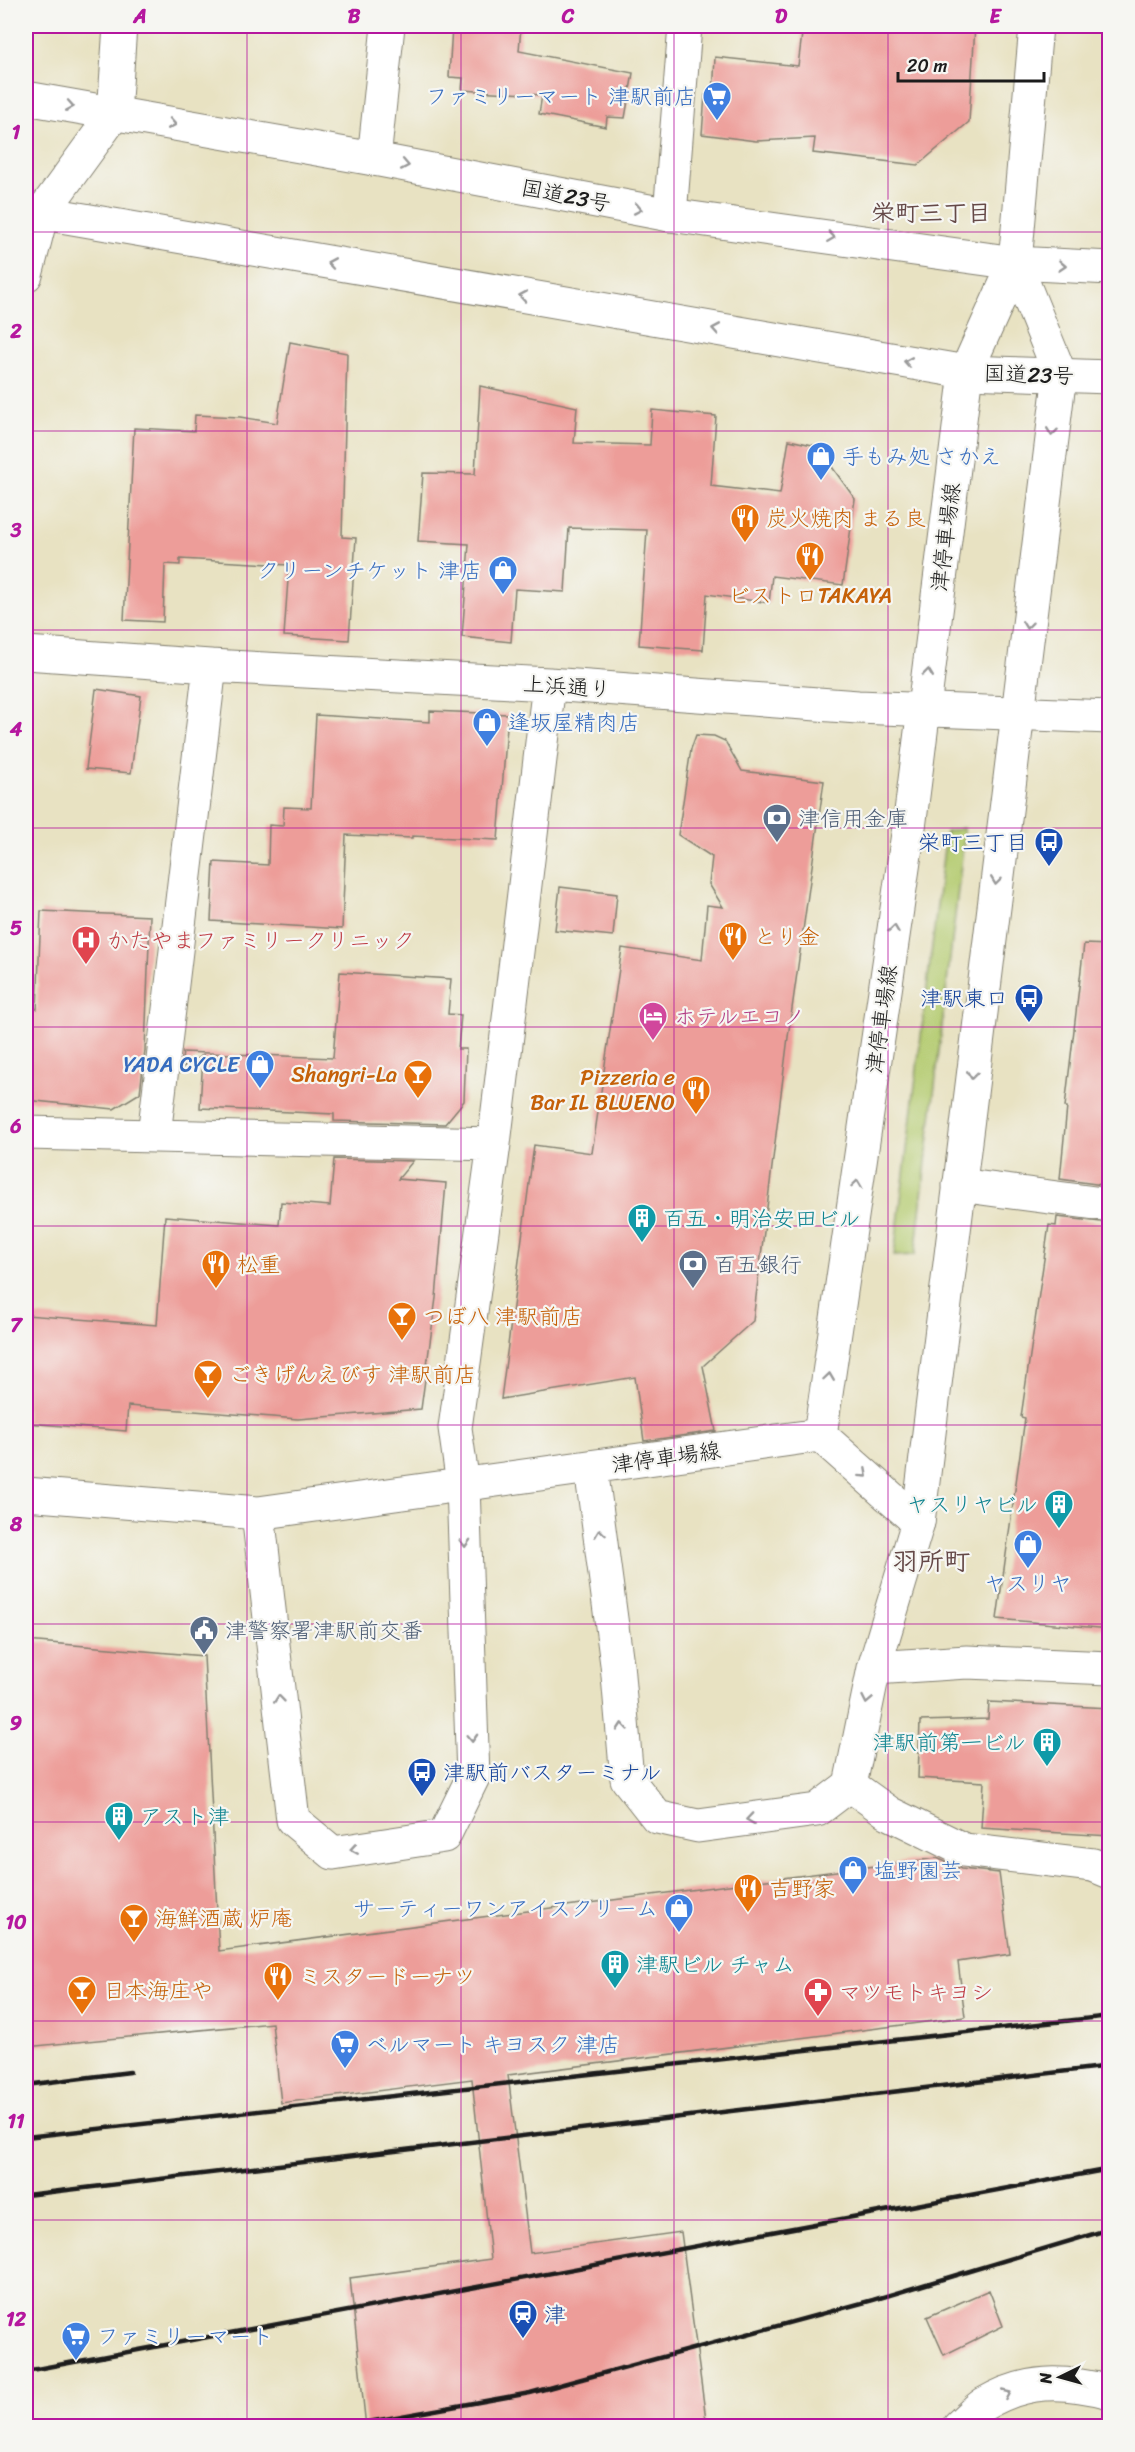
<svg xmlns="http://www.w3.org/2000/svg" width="1135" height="2452" font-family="Sriracha,'Klee One',sans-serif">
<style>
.green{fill:#b4cb6f;stroke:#687446;stroke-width:1.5}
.building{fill:#ed9d99}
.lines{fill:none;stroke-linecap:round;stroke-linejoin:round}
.minor-casing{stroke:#827f6f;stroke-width:35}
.major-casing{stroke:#827f6f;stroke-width:35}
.highway-casing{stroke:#827f6f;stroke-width:35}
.minor{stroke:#fff;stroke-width:33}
.major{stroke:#fff;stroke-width:33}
.highway{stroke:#fff;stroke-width:33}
.rail{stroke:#1c1c1c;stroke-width:4.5}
.oneway{stroke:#999}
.grid{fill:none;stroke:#b5179e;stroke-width:1.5;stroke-opacity:0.55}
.labels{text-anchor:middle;stroke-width:4.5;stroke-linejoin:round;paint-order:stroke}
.shop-label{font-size:22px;fill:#366cbe;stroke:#f6f6f2;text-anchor:start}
.street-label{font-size:22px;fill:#1c1c1c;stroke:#f6f6f2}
.food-label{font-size:22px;fill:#c56008;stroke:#f6f6f2;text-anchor:start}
.service-label{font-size:22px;fill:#4e5e75;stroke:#f6f6f2;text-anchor:start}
.transit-label{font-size:22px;fill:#164399;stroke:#f6f6f2;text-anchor:end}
.health-label{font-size:22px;fill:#be3a42;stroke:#f6f6f2;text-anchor:start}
.hotel-label{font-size:22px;fill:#b23c85;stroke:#f6f6f2;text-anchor:start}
.culture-label{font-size:22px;fill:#0d838f;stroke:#f6f6f2;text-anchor:start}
.neighbourhood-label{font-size:24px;font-weight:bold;fill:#654948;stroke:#f6f6f2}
.quarter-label{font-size:26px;font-weight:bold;fill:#654948;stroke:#f6f6f2}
.neatline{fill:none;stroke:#b5179e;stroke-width:2}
.grid-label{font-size:20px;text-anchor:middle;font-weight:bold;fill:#b5179e}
</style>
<rect width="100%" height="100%" fill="#f6f6f2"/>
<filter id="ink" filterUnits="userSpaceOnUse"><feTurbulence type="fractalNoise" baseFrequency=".0167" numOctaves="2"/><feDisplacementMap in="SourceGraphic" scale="12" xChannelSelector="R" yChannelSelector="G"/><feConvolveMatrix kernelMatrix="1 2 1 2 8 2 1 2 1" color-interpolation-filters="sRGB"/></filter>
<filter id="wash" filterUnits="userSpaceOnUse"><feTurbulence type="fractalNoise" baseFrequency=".008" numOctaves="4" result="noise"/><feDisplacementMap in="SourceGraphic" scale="24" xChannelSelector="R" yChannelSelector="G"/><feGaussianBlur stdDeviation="1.35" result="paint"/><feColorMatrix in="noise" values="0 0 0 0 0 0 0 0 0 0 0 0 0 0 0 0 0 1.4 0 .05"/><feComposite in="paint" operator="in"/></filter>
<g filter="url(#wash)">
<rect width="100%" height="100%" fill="#e8e2c2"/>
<path class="green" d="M 963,828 L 964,839 L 915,1255 L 894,1256 L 946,832 Z"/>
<g id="blocks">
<path class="building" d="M 452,26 L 521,26 L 519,51 L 633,73 L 625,118 L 607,117 L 606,127 L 539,114 L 542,95 L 462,90 L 463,78 L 449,77 Z
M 803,26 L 975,26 L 969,122 L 918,165 L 813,153 L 815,138 L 756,141 L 702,134 L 705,95 L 713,96 L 715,57 L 798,66 Z
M 290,342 L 347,353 L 342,537 L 356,538 L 349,640 L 284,636 L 289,565 L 180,559 L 180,565 L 165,564 L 163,622 L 124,620 L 134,428 L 194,431 L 195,415 L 240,417 L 277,423 Z
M 480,386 L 577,407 L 574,443 L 650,445 L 652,410 L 716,416 L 711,486 L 780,494 L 789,440 L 817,446 L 855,499 L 843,585 L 772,576 L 769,603 L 707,594 L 703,650 L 639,645 L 647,530 L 569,528 L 565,592 L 515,589 L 511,642 L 462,637 L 469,544 L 418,541 L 423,473 L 475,474 Z
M 96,689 L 141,696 L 131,773 L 86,769 Z
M 430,711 L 508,714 L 498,840 L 412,836 L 412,838 L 346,835 L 342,929 L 211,921 L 214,862 L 268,865 L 269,825 L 283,826 L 284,807 L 311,808 L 316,715 L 430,722 Z
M 696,735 L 714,736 L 725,741 L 742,771 L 824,781 L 788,1037 L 753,1321 L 703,1366 L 716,1431 L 644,1441 L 635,1377 L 501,1399 L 534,1145 L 592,1153 L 622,948 L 702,960 L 707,905 L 723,907 L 709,884 L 712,857 L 678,835 L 691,749 Z
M 560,887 L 617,894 L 613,936 L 555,930 Z
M 41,911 L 150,916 L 145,1050 L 140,1093 L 114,1109 L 26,1100 L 29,1009 L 37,1009 Z
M 1084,944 L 1110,945 L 1110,1186 L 1060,1179 L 1067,1107 L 1065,1107 Z
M 340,972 L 451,979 L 448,1014 L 461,1015 L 458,1049 L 466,1049 L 464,1101 L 445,1124 L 334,1121 L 334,1114 L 200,1108 L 203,1055 L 181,1068 L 183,1052 L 333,1058 Z
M 334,1159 L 413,1161 L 398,1179 L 446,1183 L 436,1298 L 421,1409 L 298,1419 L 128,1406 L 126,1431 L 26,1423 L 26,1315 L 157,1325 L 165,1216 L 279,1225 L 281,1202 L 330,1206 Z
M 1057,1217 L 1110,1223 L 1110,1629 L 997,1619 L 1025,1418 L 1021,1417 L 1049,1225 L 1056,1226 Z
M 26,1641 L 204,1656 L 219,1951 L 937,1858 L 961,1869 L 999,1873 L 1010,1954 L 958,1962 L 965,2017 L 508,2075 L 530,2253 L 681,2232 L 707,2427 L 366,2427 L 350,2278 L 491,2259 L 472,2079 L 281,2103 L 272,2023 L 26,2047 Z
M 989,1702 L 1110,1708 L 1110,1836 L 981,1828 L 984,1782 L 918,1778 L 920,1721 L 988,1719 Z
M 989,2290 L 1003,2326 L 944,2355 L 927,2317 Z"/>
</g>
</g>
<g filter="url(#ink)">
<use href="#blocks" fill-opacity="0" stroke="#827f6f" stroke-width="1.5"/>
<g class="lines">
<g class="minor-casing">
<path id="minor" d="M 374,159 L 388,26
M 670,215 L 685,26
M 1015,263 L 1060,374
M 26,275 L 42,213 L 114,114 L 120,26
M 966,372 L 1015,263 L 1036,26
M 26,653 L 210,666 L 549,684 L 858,707 L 1110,717
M 26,1133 L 494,1144
M 154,1135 L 210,666
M 959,1185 L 1110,1205
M 26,1494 L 258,1513 L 820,1435 L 918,1522 L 874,1668 L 850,1785 L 817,1810 L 698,1826 L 657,1817 L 627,1779 L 617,1664 L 591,1468
M 258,1513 L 293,1820 L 333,1853 L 444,1836 L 473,1777 L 463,1485 L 455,1428 L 494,1144 L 549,684
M 874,1668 L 967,1662 L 1110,1668
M 850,1785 L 889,1813 L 964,1850 L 1093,1865 L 1110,1872
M 959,2426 C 967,2419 975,2410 984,2404 C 1026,2379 1063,2380 1110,2392"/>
</g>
<g class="major-casing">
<path id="major" d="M 820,1435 L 910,820 L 966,372
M 918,1522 L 1060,374"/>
</g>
<g class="highway-casing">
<path id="highway" d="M 26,98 L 374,159 L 670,215 L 1015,263 L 1110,268
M 26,210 L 966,372 L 1110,377"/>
</g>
<use href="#minor" class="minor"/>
<use href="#major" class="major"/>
<use href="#highway" class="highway"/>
<path class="rail" d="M 26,2085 L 130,2072
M 26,2137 L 1110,2016
M 26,2195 L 1110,2066
M 26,2371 L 1110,2169
M 346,2426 L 530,2393 L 873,2300 L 1110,2229"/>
</g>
<defs><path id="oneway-chevron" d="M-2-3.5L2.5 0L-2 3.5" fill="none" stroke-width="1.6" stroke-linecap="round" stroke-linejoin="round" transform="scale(1.5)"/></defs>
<g class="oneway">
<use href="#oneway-chevron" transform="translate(70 106) rotate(10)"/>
<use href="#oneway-chevron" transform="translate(172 124) rotate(10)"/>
<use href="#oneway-chevron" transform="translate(405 165) rotate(11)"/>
<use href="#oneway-chevron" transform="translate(638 209) rotate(11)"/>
<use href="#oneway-chevron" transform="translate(831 237) rotate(8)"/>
<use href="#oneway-chevron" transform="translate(331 263) rotate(-170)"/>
<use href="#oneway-chevron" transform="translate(1062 266) rotate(4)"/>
<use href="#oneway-chevron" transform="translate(523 296) rotate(-170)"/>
<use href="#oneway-chevron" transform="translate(716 329) rotate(-170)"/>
<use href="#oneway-chevron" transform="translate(908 362) rotate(-170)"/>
<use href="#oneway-chevron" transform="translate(1052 432) rotate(97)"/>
<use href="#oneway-chevron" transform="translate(1027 625) rotate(97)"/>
<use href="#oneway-chevron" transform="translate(928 673) rotate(-83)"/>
<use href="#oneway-chevron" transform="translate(996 881) rotate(97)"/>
<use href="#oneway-chevron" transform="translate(894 929) rotate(-82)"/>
<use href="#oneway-chevron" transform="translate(972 1075) rotate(97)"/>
<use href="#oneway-chevron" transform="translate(857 1184) rotate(-82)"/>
<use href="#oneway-chevron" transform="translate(829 1377) rotate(-82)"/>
<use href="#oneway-chevron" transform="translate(864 1474) rotate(42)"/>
<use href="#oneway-chevron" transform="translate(600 1533) rotate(-98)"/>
<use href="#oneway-chevron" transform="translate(465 1543) rotate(88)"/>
<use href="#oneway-chevron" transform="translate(279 1699) rotate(-96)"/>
<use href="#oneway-chevron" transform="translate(867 1700) rotate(101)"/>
<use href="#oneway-chevron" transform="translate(622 1727) rotate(-95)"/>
<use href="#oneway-chevron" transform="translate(472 1738) rotate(88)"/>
<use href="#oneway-chevron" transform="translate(750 1819) rotate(172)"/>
<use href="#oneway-chevron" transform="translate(354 1849) rotate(171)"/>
<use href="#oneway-chevron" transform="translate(1007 2394) rotate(-24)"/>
</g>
</g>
<path class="grid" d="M 247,26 L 247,2426M 461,26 L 461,2426M 674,26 L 674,2426M 888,26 L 888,2426M 26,232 L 1110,232M 26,431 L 1110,431M 26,630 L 1110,630M 26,828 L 1110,828M 26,1027 L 1110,1027M 26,1226 L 1110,1226M 26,1425 L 1110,1425M 26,1624 L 1110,1624M 26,1822 L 1110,1822M 26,2021 L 1110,2021M 26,2220 L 1110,2220"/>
<defs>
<g id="supermarket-pin" transform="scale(1.5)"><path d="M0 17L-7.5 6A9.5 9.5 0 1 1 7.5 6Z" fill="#3f7fe0" stroke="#f6f6f2"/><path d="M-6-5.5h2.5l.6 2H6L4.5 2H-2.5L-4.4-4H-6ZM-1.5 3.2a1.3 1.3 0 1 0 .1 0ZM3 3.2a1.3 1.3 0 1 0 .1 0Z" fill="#fff"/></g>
<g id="shop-pin" transform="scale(1.5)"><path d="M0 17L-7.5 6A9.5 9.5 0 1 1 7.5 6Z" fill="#3f7fe0" stroke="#f6f6f2"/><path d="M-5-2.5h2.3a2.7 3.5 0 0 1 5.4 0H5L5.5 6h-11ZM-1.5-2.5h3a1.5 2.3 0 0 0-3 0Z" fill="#fff"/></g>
<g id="restaurant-pin" transform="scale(1.5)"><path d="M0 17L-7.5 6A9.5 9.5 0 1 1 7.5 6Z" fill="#e8710a" stroke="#f6f6f2"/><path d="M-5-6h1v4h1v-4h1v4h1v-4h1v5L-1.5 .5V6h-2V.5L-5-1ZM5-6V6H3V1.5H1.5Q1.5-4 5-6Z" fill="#fff"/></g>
<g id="bank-pin" transform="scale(1.5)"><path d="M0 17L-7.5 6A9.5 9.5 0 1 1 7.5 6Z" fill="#5c6f8a" stroke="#f6f6f2"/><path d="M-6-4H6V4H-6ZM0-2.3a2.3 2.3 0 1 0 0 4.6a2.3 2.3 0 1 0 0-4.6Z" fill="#fff"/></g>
<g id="bus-pin" transform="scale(1.5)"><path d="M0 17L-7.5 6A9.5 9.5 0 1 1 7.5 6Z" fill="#1a4fb4" stroke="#f6f6f2"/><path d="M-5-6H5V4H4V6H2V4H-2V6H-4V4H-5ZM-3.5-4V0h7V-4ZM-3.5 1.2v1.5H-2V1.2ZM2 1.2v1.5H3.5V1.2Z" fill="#fff"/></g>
<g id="hospital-pin" transform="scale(1.5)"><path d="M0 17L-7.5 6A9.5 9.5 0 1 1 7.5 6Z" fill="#e0444e" stroke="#f6f6f2"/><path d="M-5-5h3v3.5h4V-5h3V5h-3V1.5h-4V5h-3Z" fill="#fff"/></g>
<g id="hotel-pin" transform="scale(1.5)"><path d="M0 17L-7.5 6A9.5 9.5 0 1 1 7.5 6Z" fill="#d1479c" stroke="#f6f6f2"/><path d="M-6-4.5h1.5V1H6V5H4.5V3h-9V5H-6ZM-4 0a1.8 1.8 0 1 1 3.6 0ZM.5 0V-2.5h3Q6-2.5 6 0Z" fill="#fff"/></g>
<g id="bar-pin" transform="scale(1.5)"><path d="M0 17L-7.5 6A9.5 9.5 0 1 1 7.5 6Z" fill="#e8710a" stroke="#f6f6f2"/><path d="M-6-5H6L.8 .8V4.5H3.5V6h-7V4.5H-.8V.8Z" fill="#fff"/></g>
<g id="building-pin" transform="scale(1.5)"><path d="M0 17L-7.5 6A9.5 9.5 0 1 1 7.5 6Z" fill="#0f9aa8" stroke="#f6f6f2"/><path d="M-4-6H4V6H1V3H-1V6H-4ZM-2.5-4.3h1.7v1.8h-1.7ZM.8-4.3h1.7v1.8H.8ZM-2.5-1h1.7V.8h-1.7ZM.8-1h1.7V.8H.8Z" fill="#fff"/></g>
<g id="civic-pin" transform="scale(1.5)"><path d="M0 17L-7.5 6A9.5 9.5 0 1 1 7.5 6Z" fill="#5c6f8a" stroke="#f6f6f2"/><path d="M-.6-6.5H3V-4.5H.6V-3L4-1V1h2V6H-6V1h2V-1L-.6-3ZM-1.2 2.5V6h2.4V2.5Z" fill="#fff"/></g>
<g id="pharmacy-pin" transform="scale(1.5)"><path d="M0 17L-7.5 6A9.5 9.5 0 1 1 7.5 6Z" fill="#e0444e" stroke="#f6f6f2"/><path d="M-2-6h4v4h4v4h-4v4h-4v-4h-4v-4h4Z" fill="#fff"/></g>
<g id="station-pin" transform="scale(1.5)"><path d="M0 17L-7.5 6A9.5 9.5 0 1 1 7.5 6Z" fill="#1a4fb4" stroke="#f6f6f2"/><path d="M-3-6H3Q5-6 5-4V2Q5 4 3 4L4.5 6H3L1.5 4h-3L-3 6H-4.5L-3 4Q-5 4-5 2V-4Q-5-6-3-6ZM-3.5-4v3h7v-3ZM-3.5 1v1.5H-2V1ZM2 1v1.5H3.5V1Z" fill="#fff"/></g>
</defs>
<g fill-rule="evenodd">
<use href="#supermarket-pin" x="717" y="96"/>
<use href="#shop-pin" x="821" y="456"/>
<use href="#restaurant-pin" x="745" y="518"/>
<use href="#restaurant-pin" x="810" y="556"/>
<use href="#shop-pin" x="503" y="570"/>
<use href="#shop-pin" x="487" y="722"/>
<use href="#bank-pin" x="777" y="818"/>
<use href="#bus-pin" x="1049" y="842"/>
<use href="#restaurant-pin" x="733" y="936"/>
<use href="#hospital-pin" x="86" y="940"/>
<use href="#bus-pin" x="1029" y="998"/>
<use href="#hotel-pin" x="653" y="1016"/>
<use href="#shop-pin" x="260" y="1064"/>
<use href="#bar-pin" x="418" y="1074"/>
<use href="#restaurant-pin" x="696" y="1090"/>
<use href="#building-pin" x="642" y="1218"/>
<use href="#restaurant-pin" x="216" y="1264"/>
<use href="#bank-pin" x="693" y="1264"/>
<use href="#bar-pin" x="402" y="1316"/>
<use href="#bar-pin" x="208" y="1374"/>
<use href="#building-pin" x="1059" y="1504"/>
<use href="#shop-pin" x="1028" y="1544"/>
<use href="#civic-pin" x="204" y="1630"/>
<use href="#building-pin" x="1047" y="1742"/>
<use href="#bus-pin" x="422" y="1772"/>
<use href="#building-pin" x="119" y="1816"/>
<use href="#shop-pin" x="853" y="1870"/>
<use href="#restaurant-pin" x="748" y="1888"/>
<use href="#shop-pin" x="679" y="1908"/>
<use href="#bar-pin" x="134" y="1918"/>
<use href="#building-pin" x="615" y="1964"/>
<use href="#restaurant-pin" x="278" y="1976"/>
<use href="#bar-pin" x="82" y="1990"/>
<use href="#pharmacy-pin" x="818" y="1992"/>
<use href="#supermarket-pin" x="345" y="2044"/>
<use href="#station-pin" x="523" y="2314"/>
<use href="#supermarket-pin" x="76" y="2336"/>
</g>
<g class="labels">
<g class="shop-label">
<text x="696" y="104" text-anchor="end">ファミリーマート 津駅前店</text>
<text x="842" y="464">手もみ処 さかえ</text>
<text x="482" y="578" text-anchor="end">クリーンチケット 津店</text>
<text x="508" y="730">逢坂屋精肉店</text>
<text x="239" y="1072" text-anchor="end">YADA CYCLE</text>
<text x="1028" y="1591" text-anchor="middle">ヤスリヤ</text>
<text x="874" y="1878">塩野園芸</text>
<text x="658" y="1916" text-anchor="end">サーティーワンアイスクリーム</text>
<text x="366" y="2052">ベルマート キヨスク 津店</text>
<text x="97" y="2344">ファミリーマート</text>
</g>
<g class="street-label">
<text transform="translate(566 195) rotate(11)" y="8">国道23号</text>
<text transform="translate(1029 374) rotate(2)" y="8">国道23号</text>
<text transform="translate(945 537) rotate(-83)" y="8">津停車場線</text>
<text transform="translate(567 686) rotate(4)" y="8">上浜通り</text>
<text transform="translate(881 1019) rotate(-82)" y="8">津停車場線</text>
<text transform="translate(666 1457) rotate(-8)" y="8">津停車場線</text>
</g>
<g class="food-label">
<text x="766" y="526">炭火焼肉 まる良</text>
<text x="810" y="603" text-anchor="middle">ビストロTAKAYA</text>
<text x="754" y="944">とり金</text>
<text x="397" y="1082" text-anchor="end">Shangri-La</text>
<text x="675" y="1085" text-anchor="end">Pizzeria e<tspan x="675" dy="25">Bar IL BLUENO</tspan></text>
<text x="237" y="1272">松重</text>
<text x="423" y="1324">つぼ八 津駅前店</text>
<text x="229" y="1382">ごきげんえびす 津駅前店</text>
<text x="769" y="1896">吉野家</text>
<text x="155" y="1926">海鮮酒蔵 炉庵</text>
<text x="299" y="1984">ミスタードーナツ</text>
<text x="103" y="1998">日本海庄や</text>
</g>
<g class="service-label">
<text x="798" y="826">津信用金庫</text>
<text x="714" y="1272">百五銀行</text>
<text x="225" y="1638">津警察署津駅前交番</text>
</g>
<g class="transit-label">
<text x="1028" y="850">栄町三丁目</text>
<text x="1008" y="1006">津駅東口</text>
<text x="443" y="1780" text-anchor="start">津駅前バスターミナル</text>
<text x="544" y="2322" text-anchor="start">津</text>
</g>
<g class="health-label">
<text x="107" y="948">かたやまファミリークリニック</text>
<text x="839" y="2000">マツモトキヨシ</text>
</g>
<g class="hotel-label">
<text x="674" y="1024">ホテルエコノ</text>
</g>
<g class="culture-label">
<text x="663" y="1226">百五・明治安田ビル</text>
<text x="1038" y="1512" text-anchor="end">ヤスリヤビル</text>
<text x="1026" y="1750" text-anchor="end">津駅前第一ビル</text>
<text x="140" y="1824">アスト津</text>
<text x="636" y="1972">津駅ビル チャム</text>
</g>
<g class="neighbourhood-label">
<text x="931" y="221">栄町三丁目</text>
</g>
<g class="quarter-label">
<text x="931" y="1570">羽所町</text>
</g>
</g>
<rect width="1135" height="2452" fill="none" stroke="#f6f6f2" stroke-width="66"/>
<g transform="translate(1060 2377) rotate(265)" stroke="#f6f6f2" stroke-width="4.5" paint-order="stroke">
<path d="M0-4.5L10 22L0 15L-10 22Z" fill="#1c1c1c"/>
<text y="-9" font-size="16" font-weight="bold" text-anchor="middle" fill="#1c1c1c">N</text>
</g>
<path d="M898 72v9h146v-9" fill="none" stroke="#1c1c1c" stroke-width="3"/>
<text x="907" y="72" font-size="18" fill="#1c1c1c" stroke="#f6f6f2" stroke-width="4.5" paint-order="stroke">20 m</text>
<rect x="33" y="33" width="1069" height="2386" class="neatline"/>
<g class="grid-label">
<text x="140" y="23">A</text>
<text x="354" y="23">B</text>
<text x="568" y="23">C</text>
<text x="781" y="23">D</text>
<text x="995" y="23">E</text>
<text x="16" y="139">1</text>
<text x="16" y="338">2</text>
<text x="16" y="537">3</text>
<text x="16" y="736">4</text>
<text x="16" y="935">5</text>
<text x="16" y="1133">6</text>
<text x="16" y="1332">7</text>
<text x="16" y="1531">8</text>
<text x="16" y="1730">9</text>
<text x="16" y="1929">10</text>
<text x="16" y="2128">11</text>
<text x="16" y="2326">12</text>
</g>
</svg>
